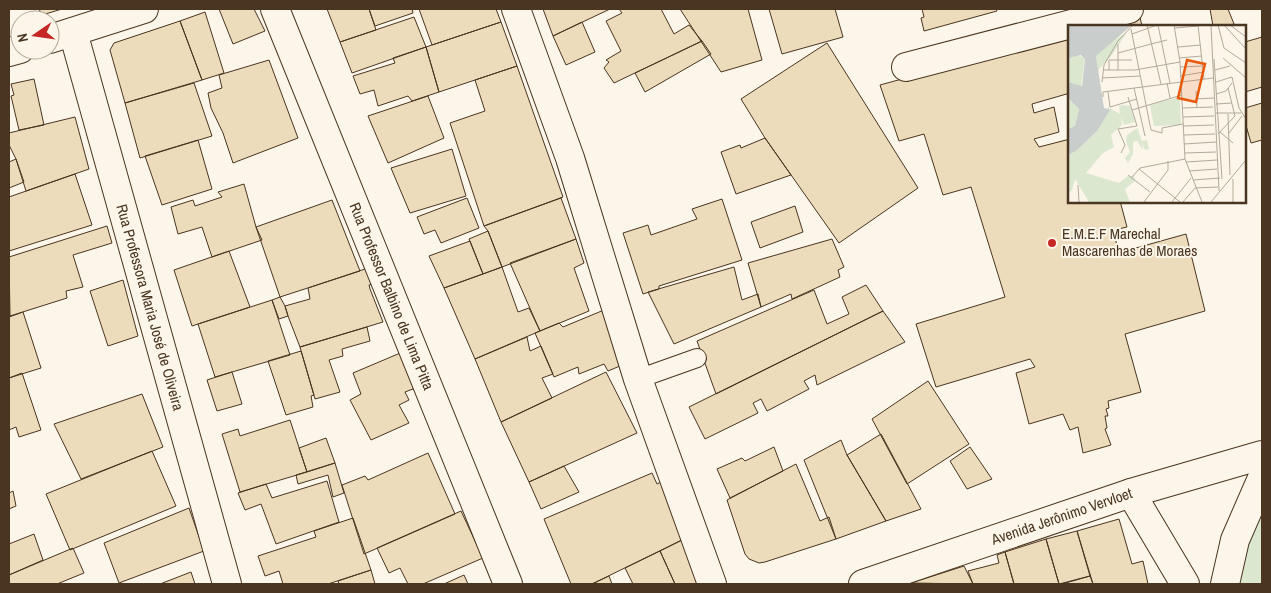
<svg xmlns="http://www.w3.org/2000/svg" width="1271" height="593" font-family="'Archivo Narrow',sans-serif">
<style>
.green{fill:#dce7d0;stroke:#887966}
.building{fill:#ecdcbc;stroke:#4a3520}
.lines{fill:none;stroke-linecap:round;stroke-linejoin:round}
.service-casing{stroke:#4a3520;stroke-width:20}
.minor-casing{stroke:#4a3520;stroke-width:30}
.tertiary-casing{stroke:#4a3520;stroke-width:30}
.service{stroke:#fbf6e9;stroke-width:18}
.minor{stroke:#fbf6e9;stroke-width:28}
.tertiary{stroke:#fbf6e9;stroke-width:28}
.poi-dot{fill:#c62828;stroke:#fbf6e9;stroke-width:2}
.labels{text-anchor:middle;stroke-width:4;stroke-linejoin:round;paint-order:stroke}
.poi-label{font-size:15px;fill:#4a3520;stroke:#fbf6e9;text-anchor:start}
.street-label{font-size:15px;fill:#4a3520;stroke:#fbf6e9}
.inset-road{fill:none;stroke:#b4a999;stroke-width:1}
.view{fill:#e8590c;fill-opacity:0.15;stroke:#e8590c;stroke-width:2.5}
.inset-edge{fill:none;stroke:#4a3520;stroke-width:2.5}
</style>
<rect width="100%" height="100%" fill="#fbf6e9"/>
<path class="green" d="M 1262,491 L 1262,584 L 1230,584 Z"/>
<path class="building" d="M 39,9 L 62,9 L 42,15 Z
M 219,9 L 254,9 L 265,31 L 233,44 Z
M 327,9 L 369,9 L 376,30 L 340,42 Z
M 369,9 L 412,9 L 413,13 L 375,26 Z
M 419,9 L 496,9 L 501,22 L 432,45 Z
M 543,9 L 610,9 L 553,36 Z
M 619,9 L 661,9 L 674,34 L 689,25 L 702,41 L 614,83 L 604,68 L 609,62 L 606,60 L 621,51 L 606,21 L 622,13 Z
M 680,9 L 748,9 L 762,60 L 721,72 Z
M 769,9 L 835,9 L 843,37 L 782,54 Z
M 922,9 L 996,9 L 997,11 L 924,31 L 921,18 L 924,17 Z
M 1210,9 L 1228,9 L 1234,24 L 1227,26 L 1213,26 Z
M 205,12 L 224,73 L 202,80 L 180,21 Z
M 1139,13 L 1142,26 L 1093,26 Z
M 414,17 L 426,47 L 352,73 L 340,42 Z
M 180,21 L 202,80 L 125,103 L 110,50 L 114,43 Z
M 501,22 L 517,66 L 439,92 L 426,47 Z
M 582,22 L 595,52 L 566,65 L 553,36 Z
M 1070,33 L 1070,93 L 1032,104 L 1034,113 L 1054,107 L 1059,132 L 1034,139 L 1039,147 L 1070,139 L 1070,201 L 1120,201 L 1127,227 L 1114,230 L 1118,253 L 1186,234 L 1205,311 L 1125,334 L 1141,392 L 1108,401 L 1109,408 L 1106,409 L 1108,416 L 1105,416 L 1107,428 L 1105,429 L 1111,445 L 1083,453 L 1078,427 L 1070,430 L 1063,414 L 1029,424 L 1016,373 L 1035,367 L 1030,359 L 936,387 L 916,324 L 1005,297 L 971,187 L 943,195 L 924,134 L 899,141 L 880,85 Z
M 1262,37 L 1262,87 L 1245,92 L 1245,42 Z
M 702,41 L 711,54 L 645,92 L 635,73 Z
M 827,43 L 918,188 L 839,243 L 765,138 L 741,99 Z
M 426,47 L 439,92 L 412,101 L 408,96 L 378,106 L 374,90 L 360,94 L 353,76 L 395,63 L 393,58 Z
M 269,60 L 298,138 L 233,163 L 223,133 L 211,108 L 208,93 L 222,88 L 219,75 Z
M 517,66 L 563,197 L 484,226 L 450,123 L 485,111 L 475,80 Z
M 34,79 L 44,125 L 19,130 L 11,96 L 14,95 L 11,84 Z
M 194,83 L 212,136 L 140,158 L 125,103 Z
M 428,96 L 444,138 L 388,163 L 368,116 Z
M 1262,103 L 1262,140 L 1251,143 L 1245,122 L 1245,108 Z
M 75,117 L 89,169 L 26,191 L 16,159 L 9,145 L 9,133 Z
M 765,138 L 791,175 L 736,194 L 721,152 L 740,145 L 741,148 Z
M 198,140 L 212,189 L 162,205 L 145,156 Z
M 452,149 L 466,196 L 410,213 L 391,168 Z
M 16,159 L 24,182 L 9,188 L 9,162 Z
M 75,174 L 92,225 L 9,251 L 9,197 Z
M 244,184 L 256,227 L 262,240 L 212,257 L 202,227 L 178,234 L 171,207 L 193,200 L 195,206 L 222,197 L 218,192 Z
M 467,198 L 479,228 L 441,243 L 435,230 L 424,234 L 417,217 Z
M 561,198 L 576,239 L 502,267 L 488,231 L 484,226 Z
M 722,199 L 742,260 L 659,286 L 659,289 L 643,294 L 623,233 L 648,225 L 651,235 L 697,219 L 692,209 Z
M 332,200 L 360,271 L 280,297 L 256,227 Z
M 795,206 L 803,232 L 760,248 L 751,222 Z
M 107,226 L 112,243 L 73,255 L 83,287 L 66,291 L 67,298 L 10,316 L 9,257 Z
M 488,231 L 502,267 L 483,274 L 469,239 Z
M 576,239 L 584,263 L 574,268 L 589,311 L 540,331 L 510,263 Z
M 832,239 L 844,267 L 838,270 L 840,277 L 792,299 L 791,294 L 761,307 L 748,263 Z
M 470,241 L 483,274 L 444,288 L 429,256 Z
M 229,251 L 250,307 L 192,326 L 174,270 Z
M 502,267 L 518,312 L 529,308 L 540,331 L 475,359 L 444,288 Z
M 734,267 L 742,300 L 758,294 L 761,307 L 674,344 L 648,292 Z
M 368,268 L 374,283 L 369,285 L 370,289 L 383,322 L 300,347 L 288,316 L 285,306 L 310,299 L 308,288 Z
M 123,280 L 138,336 L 108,346 L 90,291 Z
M 866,285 L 883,311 L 716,394 L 697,341 L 814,290 L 827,324 L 849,314 L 842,297 Z
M 280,297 L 285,306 L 288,316 L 279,319 L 272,300 Z
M 272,300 L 290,355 L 215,377 L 198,324 Z
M 604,310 L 627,363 L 608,371 L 604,364 L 579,374 L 578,367 L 554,377 L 535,333 L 559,323 L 563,327 Z
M 883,311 L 905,342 L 817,385 L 815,375 L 804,381 L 809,389 L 767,411 L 761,399 L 753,403 L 758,413 L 705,439 L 689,407 Z
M 23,312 L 41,368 L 9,378 L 9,317 Z
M 367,327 L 370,341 L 342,349 L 343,356 L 329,360 L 340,392 L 315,399 L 300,347 Z
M 527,337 L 530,351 L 541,346 L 553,374 L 542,378 L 552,398 L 501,422 L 475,359 Z
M 301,351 L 314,395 L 311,396 L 313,407 L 286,415 L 268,361 Z
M 405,351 L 418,387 L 405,392 L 409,400 L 399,405 L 409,423 L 371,440 L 350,400 L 361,394 L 353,373 Z
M 232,372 L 242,404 L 217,411 L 207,380 Z
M 606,372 L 637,433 L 529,482 L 501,422 Z
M 22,373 L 41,430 L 19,437 L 16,427 L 9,430 L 9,378 Z
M 928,381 L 969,444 L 907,484 L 872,419 Z
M 142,394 L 163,447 L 81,479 L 54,424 Z
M 290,420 L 307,472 L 240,492 L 222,434 L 238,429 L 240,436 Z
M 881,434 L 921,509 L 886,521 L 847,455 Z
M 326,438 L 335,463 L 307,472 L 299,448 Z
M 841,440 L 847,455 L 886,521 L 836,539 L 804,460 Z
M 774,447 L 783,471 L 730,498 L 717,469 L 742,458 L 745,461 Z
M 970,447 L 992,479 L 967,489 L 950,461 Z
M 152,451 L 176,506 L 70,550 L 46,494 Z
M 428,453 L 455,514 L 364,554 L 342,485 L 365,476 L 368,480 Z
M 335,463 L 344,493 L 333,497 L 328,475 L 298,484 L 296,475 Z
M 796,464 L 820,521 L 829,517 L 836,539 L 765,562 L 759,563 L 749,559 L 745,554 L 727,500 Z
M 564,466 L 579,492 L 541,509 L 529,482 Z
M 652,473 L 657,484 L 665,480 L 686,538 L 592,584 L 571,584 L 544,519 Z
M 327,481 L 339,522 L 276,544 L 261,504 L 245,510 L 238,493 L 266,484 L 272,498 Z
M 13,491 L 16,506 L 9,509 L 9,493 Z
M 189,508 L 204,551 L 119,583 L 104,543 Z
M 461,511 L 483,558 L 423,584 L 408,584 L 400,568 L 389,573 L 377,548 Z
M 353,518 L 371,570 L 328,584 L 283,584 L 279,571 L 265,576 L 258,556 L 316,537 L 314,531 Z
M 1119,519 L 1132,564 L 1143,561 L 1148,584 L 1093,584 L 1077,531 Z
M 1077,531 L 1090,576 L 1059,584 L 1046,539 Z
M 34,534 L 43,560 L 9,575 L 9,544 Z
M 686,538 L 711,584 L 675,584 L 660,551 Z
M 1046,539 L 1059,584 L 1014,584 L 1005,552 Z
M 73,548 L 84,573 L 57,584 L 9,584 L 9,575 Z
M 660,551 L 675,584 L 633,584 L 625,568 Z
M 1005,552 L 1014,584 L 973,584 L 968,571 L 999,563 L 997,555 Z
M 964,566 L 973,584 L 911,583 Z
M 371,570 L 375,584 L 339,584 L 338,581 Z
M 191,572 L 195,584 L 160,584 Z
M 464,575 L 468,584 L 444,584 Z
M 609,576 L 612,584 L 592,584 Z
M 1090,576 L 1093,584 L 1062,584 Z"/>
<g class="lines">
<g class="service-casing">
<path id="service" d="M 638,379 L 697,358"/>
</g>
<g class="minor-casing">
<g id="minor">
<path id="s1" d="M 275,9 L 508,584"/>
<path d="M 516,9 L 570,158 L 638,379 L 712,584"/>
<path id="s2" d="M 73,32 L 227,584"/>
<path d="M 50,39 L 144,9"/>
<path d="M 9,52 L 20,49"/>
<path d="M 906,67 L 1129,9"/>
<path d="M 1131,493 L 1185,584"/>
</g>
</g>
<g class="tertiary-casing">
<g id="tertiary">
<path id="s3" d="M 863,584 L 1131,493 L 1262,455"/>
<path d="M 1225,584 L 1235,540 L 1262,478"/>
</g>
</g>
<use href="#service" class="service"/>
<use href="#minor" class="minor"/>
<use href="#tertiary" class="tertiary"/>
</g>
<circle class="poi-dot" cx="1052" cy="243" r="5"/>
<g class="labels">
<g class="poi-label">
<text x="1062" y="239">E.M.E.F Marechal<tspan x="1062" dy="17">Mascarenhas de Moraes</tspan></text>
</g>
<g class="street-label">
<text dy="5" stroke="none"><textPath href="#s1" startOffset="310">Rua Professor Balbino de Lima Pitta</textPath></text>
<text dy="5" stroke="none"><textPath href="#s2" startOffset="286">Rua Professora Maria José de Oliveira</textPath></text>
<text dy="5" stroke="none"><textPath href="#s3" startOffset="210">Avenida Jerônimo Vervloet</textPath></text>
</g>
</g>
<g transform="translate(1068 25)">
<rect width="178" height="178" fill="#fbf6e9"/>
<path d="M 59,7 L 44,30 L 30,45 L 28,31 L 31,25 ZM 5,30 L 17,32 L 13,61 L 0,57 L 0,33 ZM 112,72 L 113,100 L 86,101 L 82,80 ZM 0,73 L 11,84 L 7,101 L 0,104 ZM 55,80 L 62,81 L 67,97 L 56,100 L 53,92 L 54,100 L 43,110 L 46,122 L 35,128 L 18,148 L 51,158 L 60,151 L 66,151 L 67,156 L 57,164 L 62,177 L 21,177 L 7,154 L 4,165 L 0,169 L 0,130 L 8,126 L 29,106 L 40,82 L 52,89 L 51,81 ZM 69,103 L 74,116 L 79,115 L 81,124 L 77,125 L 74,117 L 75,125 L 69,116 L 65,117 L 65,129 L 60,138 L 57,133 L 62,127 L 58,116 L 59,110 Z" fill="#dce7d0"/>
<path d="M 0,0 L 64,0 L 28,31 L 36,83 L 42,85 L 29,106 L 8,126 L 0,130 L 0,104 L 7,101 L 11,84 L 0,73 L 0,57 L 14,61 L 17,34 L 13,30 L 0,33 Z" fill="#c9cecd"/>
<path class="inset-road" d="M 79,0 L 93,59M 90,0 L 102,58M 106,0 L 112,37 L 117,134 L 134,177M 130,0 L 136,54M 143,0 L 151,166M 150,0 L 156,23 L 178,38M 156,0 L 178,24M 162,0 L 178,12M 107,3 L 130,1M 63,4 L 83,105 L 94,108 L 94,103 L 115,99M 64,9 L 89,0M 50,19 L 50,45M 83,19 L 99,15M 110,22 L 133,20M 50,28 L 83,19M 111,33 L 134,31M 155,33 L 178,53M 146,34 L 154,154M 112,42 L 135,41M 35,45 L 67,45 L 112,37M 41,45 L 41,35 L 64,35M 147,45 L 162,41M 112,51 L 136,47M 34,53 L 72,51M 34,57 L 36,40 L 50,16 L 65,0M 148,57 L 164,52 L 171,83 L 178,94M 99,58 L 102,73M 66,63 L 77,111M 128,66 L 129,83M 40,67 L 42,82 L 69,74M 148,69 L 158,66 L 164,58M 35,72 L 35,67 L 145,53M 128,74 L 146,73M 148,79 L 164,78M 114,83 L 145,82M 64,85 L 114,70M 148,88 L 173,88M 160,89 L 162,150M 115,92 L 146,91M 115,101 L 146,100M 152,107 L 165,118M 161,108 L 174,91M 150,109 L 167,91 L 160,63M 116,110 L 147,109M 116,119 L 148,117M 53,128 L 57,120 L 50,104 L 69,101 L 60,72M 117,128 L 148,127M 118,137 L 149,135M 71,144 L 112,177M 121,146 L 149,144M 60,150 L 82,167M 64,152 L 72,143 L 117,134M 125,155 L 152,153M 10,160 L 11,177M 127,163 L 150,162M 76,177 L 100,145 L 100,136M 104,177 L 123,153M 115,177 L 127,163M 143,177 L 178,135M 165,177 L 165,154"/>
<path class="view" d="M 119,35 L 137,39 L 128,77 L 110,73 Z"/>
<rect width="178" height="178" class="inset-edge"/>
</g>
<rect width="1271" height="593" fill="none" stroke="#4a3520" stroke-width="20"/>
<g transform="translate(35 35) rotate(257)"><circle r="24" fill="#fbf6e9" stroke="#b4a999"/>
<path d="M0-4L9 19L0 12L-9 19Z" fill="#c62828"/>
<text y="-8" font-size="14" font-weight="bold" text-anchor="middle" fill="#4a3520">N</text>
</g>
</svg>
